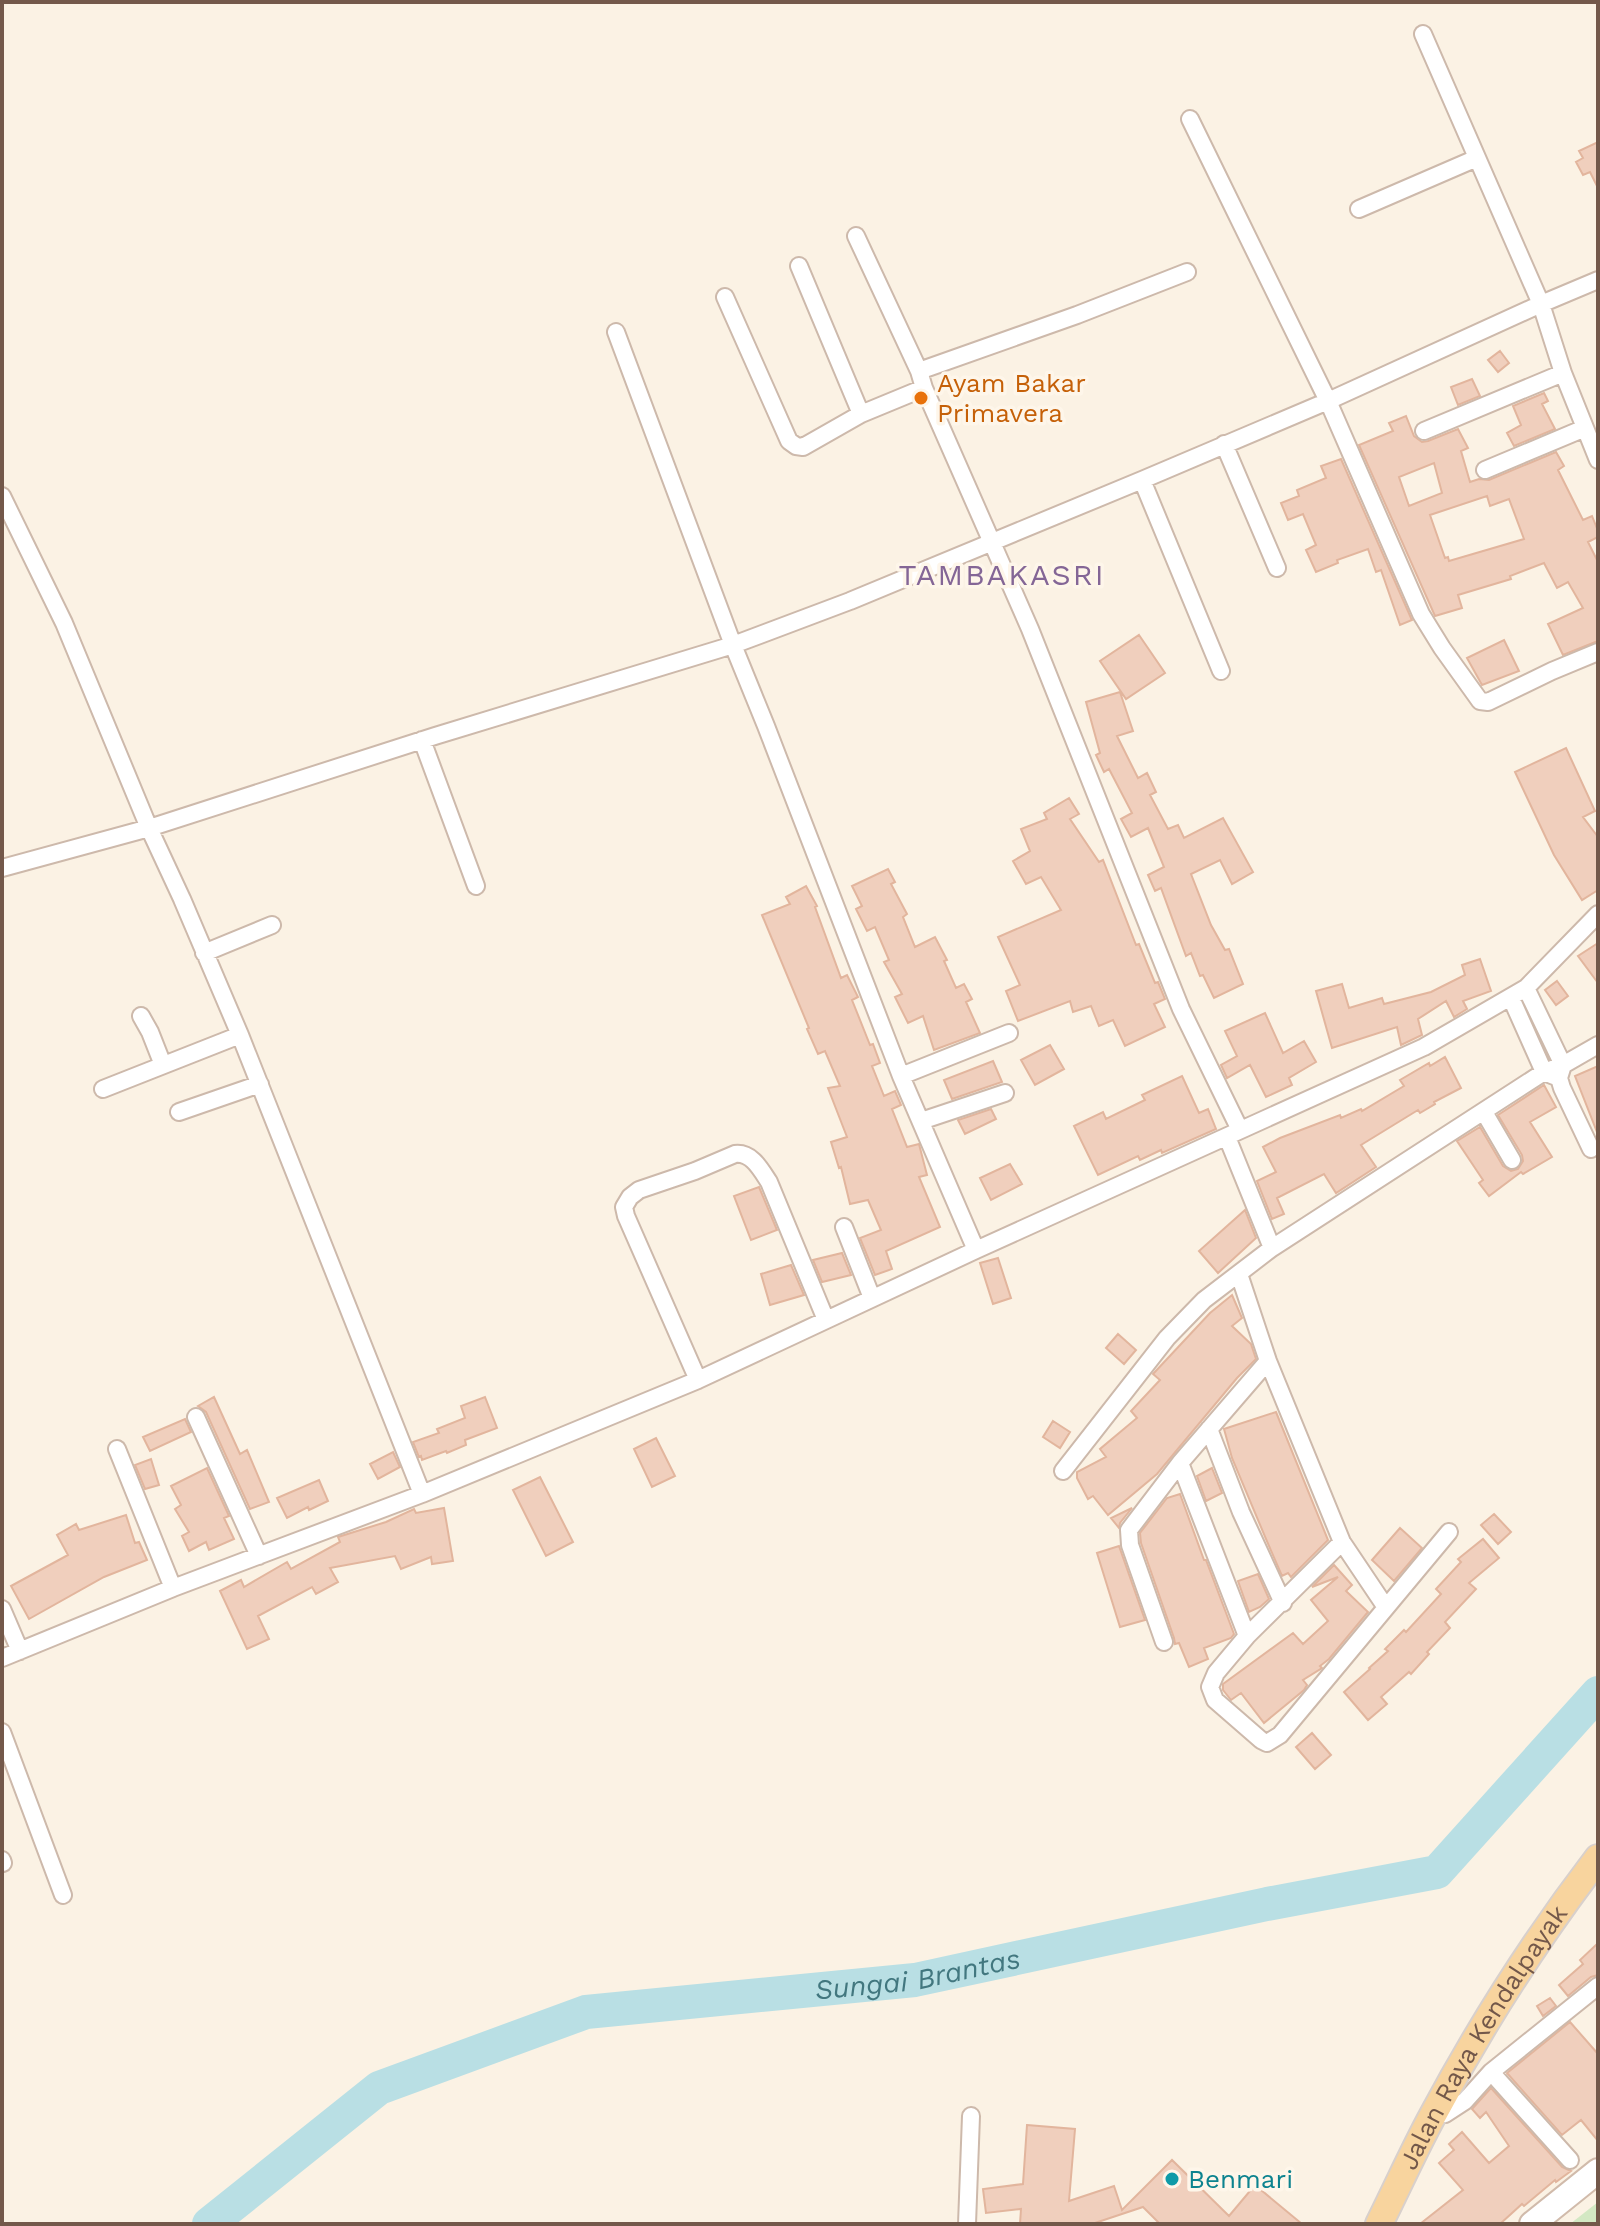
<svg xmlns="http://www.w3.org/2000/svg" width="1600" height="2226" font-family="'Work Sans',sans-serif">
<style>
.green{fill:#d3e8c3}
.lines{fill:none;stroke-linecap:round;stroke-linejoin:round}
.river{stroke:#b9dfe4;stroke-width:34}
.building{fill:#f0cfbd;stroke:#e2b59d;stroke-width:2;fill-rule:evenodd}
.minor-casing{stroke:#cdb9ab;stroke-width:20}
.secondary-casing{stroke:#d1bbab;stroke-width:28}
.primary-casing{stroke:#d8d0cc;stroke-width:30}
.minor{stroke:#fff;stroke-width:16}
.secondary{stroke:#fff;stroke-width:24}
.primary{stroke:#f8d49e;stroke-width:26}
.food-dot{fill:#e8710a;stroke:#fef6ea;stroke-width:3}
.culture-dot{fill:#0f9aa8;stroke:#fef6ea;stroke-width:3}
.labels{text-anchor:middle;stroke-width:7;stroke-linejoin:round;paint-order:stroke}
.food-label{font-size:26px;fill:#c56008;stroke:#fef6ea;text-anchor:start}
.street-label{font-size:26px;fill:#73584a;stroke:#fef6ea}
.culture-label{font-size:26px;fill:#0d838f;stroke:#fef6ea;text-anchor:start}
.water-label{font-size:28px;font-style:italic;fill:#42777f;stroke:#fef6ea}
.quarter-label{font-size:30px;letter-spacing:2px;fill:#846696;stroke:#fef6ea}
</style>
<rect width="100%" height="100%" fill="#fbf2e4"/>
<path class="green" d="M 1598,2202 L 1598,2224 L 1570,2224 Z"/>
<g class="lines">
<path class="river" id="s1" d="M 209,2224 L 379,2088 L 586,2012 L 915,1980 L 1267,1904 L 1437,1872 L 1598,1693"/>
</g>
<path class="building" d="M 1598,142 L 1598,188 L 1590,172 L 1583,175 L 1576,162 L 1583,158 L 1579,151 Z
M 1500,351 L 1509,363 L 1498,372 L 1488,360 Z
M 1472,379 L 1480,396 L 1458,405 L 1451,387 Z
M 1544,393 L 1548,401 L 1542,404 L 1555,429 L 1514,446 L 1507,433 L 1521,425 L 1513,406 Z
M 1406,416 L 1414,436 L 1422,442 L 1428,441 L 1458,429 L 1468,448 L 1461,451 L 1470,482 L 1479,479 L 1489,480 L 1556,452 L 1564,466 L 1558,470 L 1583,520 L 1592,516 L 1598,531 L 1598,537 L 1588,542 L 1598,562 L 1598,641 L 1563,655 L 1548,624 L 1583,608 L 1568,582 L 1557,588 L 1544,563 L 1510,576 L 1511,579 L 1458,595 L 1462,608 L 1435,616 L 1359,445 L 1393,431 L 1389,423 ZM 1434,463 L 1442,493 L 1409,506 L 1399,477 ZM 1487,496 L 1490,506 L 1509,499 L 1524,539 L 1449,561 L 1448,557 L 1445,558 L 1430,515 Z
M 1341,459 L 1411,618 L 1412,620 L 1400,625 L 1381,570 L 1376,572 L 1368,549 L 1337,560 L 1338,563 L 1316,572 L 1306,550 L 1316,545 L 1303,514 L 1288,520 L 1281,503 L 1299,496 L 1297,490 L 1326,478 L 1321,466 Z
M 1139,635 L 1165,673 L 1126,699 L 1100,661 Z
M 1504,640 L 1519,671 L 1482,685 L 1467,658 Z
M 1120,692 L 1133,731 L 1117,736 L 1138,778 L 1147,773 L 1156,792 L 1150,795 L 1168,829 L 1178,825 L 1184,838 L 1223,818 L 1253,872 L 1232,884 L 1220,860 L 1191,874 L 1211,925 L 1225,950 L 1229,949 L 1243,984 L 1214,998 L 1203,975 L 1200,976 L 1191,953 L 1186,956 L 1161,888 L 1155,891 L 1148,875 L 1164,867 L 1148,828 L 1131,837 L 1121,819 L 1132,813 L 1109,769 L 1104,772 L 1096,755 L 1100,753 L 1086,702 Z
M 1566,748 L 1595,811 L 1583,817 L 1598,837 L 1598,890 L 1582,900 L 1554,855 L 1515,772 Z
M 1069,798 L 1079,814 L 1070,819 L 1099,862 L 1103,860 L 1136,945 L 1139,944 L 1155,983 L 1158,982 L 1165,999 L 1154,1004 L 1165,1027 L 1125,1046 L 1113,1020 L 1099,1026 L 1091,1006 L 1073,1012 L 1070,1001 L 1018,1021 L 1006,991 L 1020,985 L 998,937 L 1061,910 L 1041,877 L 1026,884 L 1013,861 L 1030,851 L 1021,829 L 1047,819 L 1044,813 Z
M 888,869 L 895,882 L 891,884 L 907,914 L 903,917 L 915,947 L 935,937 L 947,960 L 944,961 L 956,988 L 964,984 L 972,999 L 966,1002 L 980,1033 L 934,1050 L 923,1016 L 908,1023 L 895,997 L 902,994 L 884,962 L 889,960 L 875,927 L 867,931 L 856,909 L 862,906 L 852,886 Z
M 806,886 L 817,906 L 815,907 L 841,978 L 847,975 L 858,997 L 852,1000 L 870,1045 L 873,1044 L 880,1063 L 872,1066 L 884,1096 L 895,1091 L 901,1105 L 892,1109 L 907,1147 L 919,1144 L 920,1148 L 927,1175 L 919,1177 L 940,1227 L 886,1251 L 892,1269 L 875,1275 L 860,1238 L 881,1230 L 868,1200 L 850,1204 L 841,1167 L 839,1168 L 831,1142 L 847,1137 L 828,1088 L 840,1086 L 825,1051 L 818,1054 L 807,1029 L 809,1028 L 762,915 L 790,904 L 786,897 Z
M 1598,943 L 1598,983 L 1578,956 Z
M 1480,959 L 1491,991 L 1463,1001 L 1467,1009 L 1454,1017 L 1446,1001 L 1418,1019 L 1422,1035 L 1401,1045 L 1397,1027 L 1332,1048 L 1316,991 L 1342,984 L 1349,1008 L 1382,998 L 1384,1004 L 1431,992 L 1465,975 L 1462,965 Z
M 1557,981 L 1568,996 L 1556,1005 L 1545,990 Z
M 1265,1013 L 1283,1053 L 1304,1041 L 1316,1062 L 1289,1078 L 1292,1085 L 1266,1097 L 1250,1065 L 1227,1078 L 1221,1065 L 1237,1056 L 1225,1031 Z
M 1050,1045 L 1064,1069 L 1035,1085 L 1021,1060 Z
M 1445,1057 L 1461,1088 L 1434,1102 L 1435,1104 L 1420,1113 L 1418,1110 L 1361,1145 L 1376,1167 L 1336,1193 L 1324,1174 L 1277,1198 L 1284,1214 L 1272,1219 L 1257,1181 L 1276,1172 L 1263,1147 L 1280,1138 L 1340,1115 L 1341,1118 L 1361,1109 L 1362,1111 L 1404,1086 L 1400,1080 L 1429,1063 L 1430,1066 Z
M 993,1061 L 1002,1082 L 952,1099 L 944,1080 Z
M 1598,1066 L 1598,1132 L 1597,1132 L 1575,1076 Z
M 1182,1076 L 1199,1113 L 1208,1109 L 1216,1129 L 1162,1153 L 1161,1150 L 1140,1160 L 1138,1156 L 1098,1175 L 1074,1126 L 1103,1112 L 1106,1119 L 1145,1100 L 1142,1095 Z
M 1544,1085 L 1556,1107 L 1530,1122 L 1552,1157 L 1523,1174 L 1521,1172 L 1489,1196 L 1479,1183 L 1483,1180 L 1457,1141 L 1480,1127 L 1503,1166 L 1511,1171 L 1518,1169 L 1523,1161 L 1522,1155 L 1498,1115 Z
M 991,1109 L 996,1119 L 965,1134 L 958,1120 Z
M 1010,1164 L 1022,1184 L 991,1200 L 980,1178 Z
M 759,1187 L 777,1230 L 751,1240 L 734,1196 Z
M 1245,1210 L 1256,1238 L 1218,1273 L 1199,1251 Z
M 842,1253 L 851,1275 L 822,1282 L 813,1260 Z
M 998,1258 L 1011,1298 L 993,1304 L 980,1263 Z
M 791,1265 L 804,1295 L 770,1305 L 761,1274 Z
M 1232,1295 L 1242,1318 L 1232,1326 L 1251,1344 L 1256,1359 L 1237,1378 L 1157,1474 L 1108,1515 L 1093,1496 L 1088,1499 L 1077,1478 L 1077,1472 L 1106,1457 L 1100,1449 L 1137,1418 L 1131,1411 L 1160,1380 L 1153,1374 L 1210,1313 Z
M 1118,1334 L 1136,1350 L 1124,1364 L 1106,1348 Z
M 214,1397 L 240,1454 L 247,1450 L 269,1502 L 250,1509 L 206,1412 L 198,1406 Z
M 485,1397 L 497,1428 L 465,1440 L 466,1445 L 447,1453 L 446,1451 L 422,1460 L 421,1456 L 419,1457 L 413,1442 L 439,1433 L 437,1429 L 465,1418 L 461,1406 Z
M 1276,1412 L 1328,1540 L 1291,1577 L 1288,1573 L 1282,1576 L 1266,1539 L 1232,1458 L 1224,1429 Z
M 185,1419 L 191,1432 L 150,1451 L 143,1437 Z
M 1053,1421 L 1070,1432 L 1060,1448 L 1043,1437 Z
M 656,1438 L 675,1476 L 652,1487 L 634,1449 Z
M 393,1452 L 400,1467 L 378,1479 L 370,1464 Z
M 151,1459 L 159,1485 L 145,1489 L 135,1465 Z
M 207,1468 L 229,1516 L 224,1518 L 234,1539 L 209,1550 L 206,1542 L 189,1551 L 182,1536 L 189,1532 L 175,1509 L 181,1505 L 171,1486 Z
M 1212,1468 L 1222,1493 L 1206,1501 L 1197,1476 Z
M 540,1477 L 573,1542 L 546,1556 L 513,1490 Z
M 319,1480 L 328,1501 L 309,1510 L 308,1507 L 287,1518 L 277,1498 Z
M 1180,1494 L 1204,1560 L 1206,1560 L 1234,1634 L 1231,1638 L 1204,1648 L 1208,1659 L 1189,1667 L 1179,1643 L 1175,1644 L 1174,1638 L 1141,1543 L 1140,1533 L 1167,1498 Z
M 444,1508 L 453,1561 L 432,1564 L 431,1557 L 401,1569 L 395,1556 L 330,1568 L 338,1582 L 316,1594 L 312,1587 L 258,1616 L 269,1639 L 247,1649 L 220,1591 L 241,1580 L 244,1587 L 287,1562 L 291,1569 L 340,1542 L 338,1537 L 386,1522 L 414,1509 L 416,1513 Z
M 1132,1508 L 1120,1523 L 1119,1528 L 1111,1518 Z
M 1494,1514 L 1511,1532 L 1498,1544 L 1481,1525 Z
M 126,1515 L 135,1543 L 139,1542 L 147,1560 L 104,1577 L 29,1619 L 11,1586 L 68,1555 L 57,1535 L 76,1524 L 79,1530 Z
M 1400,1528 L 1422,1548 L 1394,1581 L 1372,1560 Z
M 1483,1539 L 1499,1558 L 1469,1583 L 1476,1589 L 1445,1622 L 1450,1628 L 1427,1652 L 1429,1654 L 1411,1674 L 1409,1672 L 1381,1697 L 1387,1704 L 1368,1720 L 1344,1692 L 1370,1669 L 1369,1668 L 1388,1651 L 1385,1649 L 1404,1630 L 1406,1632 L 1441,1594 L 1436,1589 L 1461,1562 L 1458,1559 Z
M 1119,1546 L 1145,1620 L 1120,1627 L 1097,1553 Z
M 1334,1565 L 1352,1585 L 1346,1591 L 1368,1612 L 1329,1659 L 1320,1666 L 1322,1668 L 1303,1680 L 1307,1685 L 1304,1690 L 1264,1723 L 1241,1693 L 1231,1700 L 1223,1690 L 1223,1684 L 1293,1633 L 1303,1644 L 1328,1621 L 1311,1600 L 1338,1577 L 1312,1587 Z
M 1258,1574 L 1269,1599 L 1260,1607 L 1249,1612 L 1238,1581 Z
M 1312,1733 L 1331,1755 L 1315,1769 L 1296,1747 Z
M 1598,1943 L 1598,1975 L 1591,1977 L 1568,1996 L 1559,1985 L 1583,1964 L 1580,1960 Z
M 1550,1998 L 1556,2006 L 1543,2016 L 1537,2006 Z
M 1570,2022 L 1598,2054 L 1598,2141 L 1581,2120 L 1562,2135 L 1507,2073 Z
M 1491,2088 L 1562,2167 L 1571,2171 L 1556,2182 L 1555,2180 L 1524,2206 L 1522,2204 L 1500,2224 L 1420,2224 L 1463,2190 L 1439,2163 L 1454,2150 L 1449,2144 L 1462,2132 L 1489,2163 L 1509,2146 L 1486,2112 L 1480,2118 L 1472,2109 Z
M 1027,2125 L 1075,2129 L 1069,2201 L 1114,2186 L 1122,2210 L 1172,2160 L 1229,2216 L 1255,2185 L 1302,2224 L 1160,2224 L 1143,2207 L 1092,2224 L 1020,2224 L 1021,2209 L 986,2213 L 983,2189 L 1023,2184 Z"/>
<g class="lines">
<g class="minor-casing">
<path id="minor" d="M 1423,34 L 1541,304 L 1563,373 L 1598,460
M 1190,119 L 1328,401 L 1421,614 L 1442,648 L 1475,694 L 1480,701 L 1488,702 L 1552,671 L 1598,652
M 1359,209 L 1477,158
M 856,236 L 919,371 L 924,388 L 1030,629 L 1181,1009 L 1240,1130
M 799,266 L 861,414
M 725,297 L 789,441 L 796,446 L 803,447 L 861,414 L 924,388
M 616,332 L 733,645 L 766,726 L 901,1076 L 976,1250
M 919,371 L 1077,315 L 1187,272
M 1424,431 L 1563,373
M 1224,444 L 1277,568
M 1485,470 L 1585,428
M 1142,480 L 1221,671
M 2,496 L 64,623 L 149,828 L 182,899 L 240,1035 L 422,1494
M 422,740 L 476,886
M 2,868 L 149,828 L 435,736 L 733,645 L 850,601 L 1142,480 L 1328,401 L 1541,304 L 1598,280
M 204,953 L 272,925
M 1526,988 L 1563,1065 L 1559,1078 L 1562,1088 L 1591,1149
M 1511,998 L 1544,1072 L 1554,1076
M 141,1016 L 150,1032 L 163,1065
M 901,1076 L 1009,1033
M 103,1089 L 240,1035
M 179,1112 L 260,1084
M 1484,1112 L 1512,1160
M 921,1121 L 1005,1093
M 1227,1137 L 1272,1248
M 844,1227 L 872,1298
M 1239,1274 L 1268,1361 L 1342,1542 L 1385,1606
M 698,1380 L 626,1216 L 624,1207 L 630,1197 L 639,1190 L 695,1171 L 735,1154 C 752,1152 761,1170 769,1182 L 826,1320
M 196,1417 L 259,1556
M 1209,1429 L 1241,1512 L 1283,1603
M 117,1449 L 173,1588
M 1180,1463 L 1247,1636
M 1063,1471 L 1167,1338 L 1204,1300 L 1272,1248 L 1544,1072 L 1563,1065 L 1598,1045
M 1342,1542 L 1247,1636 L 1216,1673 L 1210,1687 L 1215,1700 L 1261,1740 L 1267,1743 L 1280,1735 L 1449,1532
M 2,1609 L 20,1651
M 1164,1642 L 1130,1545 L 1129,1530 L 1180,1463 L 1268,1361
M 2,1658 L 173,1588 L 422,1494 L 698,1380 L 976,1250 L 1424,1047 L 1526,988 L 1598,914
M 2,1732 L 63,1895
M 2,1860 L 3,1863
M 1491,2072 L 1570,2160
M 1433,2114 L 1445,2114 L 1465,2101 L 1491,2072 L 1598,1986
M 967,2224 L 971,2116"/>
</g>
<g class="secondary-casing">
<path id="secondary" d="M 1532,2224 L 1598,2171"/>
</g>
<g class="primary-casing">
<g id="primary">
<path id="s2" d="M 1379,2224 C 1397,2188 1414,2150 1433,2115 C 1481,2025 1536,1939 1598,1858"/>
</g>
</g>
<use href="#minor" class="minor"/>
<use href="#secondary" class="secondary"/>
<use href="#primary" class="primary"/>
</g>
<circle class="food-dot" cx="921" cy="398" r="8"/>
<circle class="culture-dot" cx="1172" cy="2179" r="8"/>
<g class="labels">
<g class="food-label">
<text x="937" y="392">Ayam Bakar<tspan x="937" dy="30">Primavera</tspan></text>
</g>
<g class="street-label">
<text dy="9" stroke="none"><textPath href="#s2" startOffset="214">Jalan Raya Kendalpayak</textPath></text>
</g>
<g class="culture-label">
<text x="1188" y="2188">Benmari</text>
</g>
<g class="water-label">
<text dy="10" stroke="none"><textPath href="#s1" startOffset="772">Sungai Brantas</textPath></text>
</g>
<g class="quarter-label">
<text x="1002" y="585">TAMBAKASRI</text>
</g>
</g>
<rect width="1600" height="2226" fill="none" stroke="#73584a" stroke-width="8"/>
</svg>
